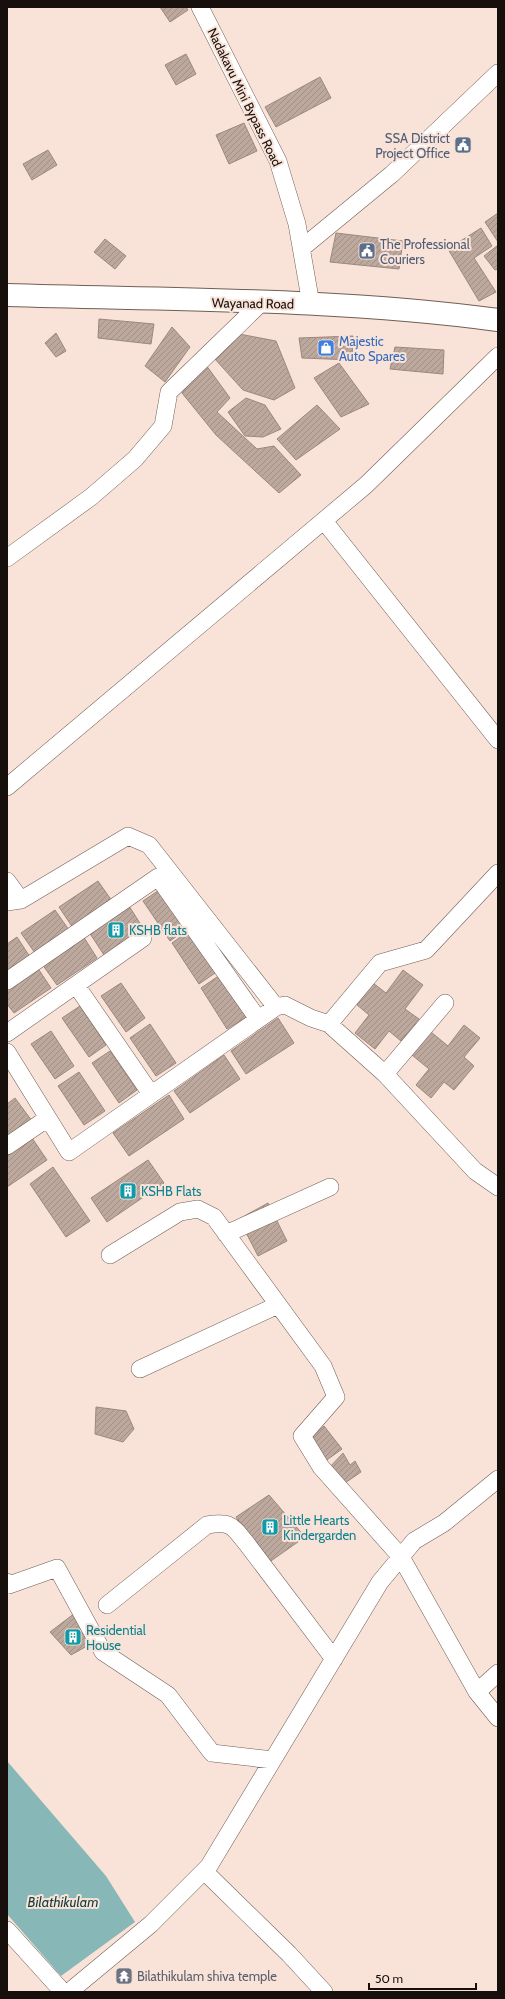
<svg xmlns="http://www.w3.org/2000/svg" width="505" height="1999" font-family="Cabin,sans-serif">
<style>
.water{fill:#88b7b7}
.building{fill:url(#building-hatch);stroke:#9c887e}
.lines{fill:none;stroke-linecap:round;stroke-linejoin:round}
.minor-casing{stroke:#705e54;stroke-width:18}
.primary-casing{stroke:#705e54;stroke-width:24}
.minor{stroke:#fff;stroke-width:17}
.primary{stroke:#fff;stroke-width:22}
.labels{text-anchor:middle;stroke-width:4;stroke-linejoin:round;paint-order:stroke}
.street-label{font-size:13px;fill:#160f0b;stroke:#f9e3d8}
.service-label{font-size:13px;fill:#4e5e75;stroke:#f9e3d8;text-anchor:end}
.shop-label{font-size:13px;fill:#366cbe;stroke:#f9e3d8;text-anchor:start}
.culture-label{font-size:13px;fill:#0d838f;stroke:#f9e3d8;text-anchor:start}
.worship-label{font-size:13px;fill:#5b616d;stroke:#f9e3d8;text-anchor:start}
.water-label{font-size:14px;font-style:italic;fill:#103d3d;stroke:#f9e3d8}
</style>
<defs>
<pattern id="building-hatch" width="6" height="6" patternUnits="userSpaceOnUse"><rect width="6" height="6" fill="#bda89e"/><path d="M-1 1l2-2M0 6l6-6M5 7l2-2" fill="none" stroke="#a28f87"/></pattern>
</defs>
<rect width="100%" height="100%" fill="#f9e3d8"/>
<path class="water" d="M 7,1761 L 106,1876 L 135,1922 L 61,1976 L 7,1914 Z"/>
<path class="building" d="M 160,7 L 186,7 L 188,10 L 170,22 Z
M 186,54 L 196,74 L 176,85 L 165,65 Z
M 320,77 L 331,98 L 276,127 L 265,107 Z
M 244,123 L 257,151 L 229,164 L 216,135 Z
M 48,150 L 57,165 L 32,180 L 23,164 Z
M 498,213 L 498,242 L 485,222 Z
M 481,228 L 492,246 L 474,258 L 496,292 L 479,301 L 448,249 Z
M 336,233 L 403,241 L 399,269 L 330,262 Z
M 105,239 L 126,256 L 115,269 L 94,252 Z
M 498,245 L 498,269 L 495,270 L 484,256 Z
M 99,319 L 154,324 L 151,344 L 98,338 Z
M 172,327 L 190,347 L 165,382 L 145,366 Z
M 56,333 L 66,351 L 56,357 L 45,343 Z
M 239,334 L 276,341 L 295,388 L 274,400 L 243,390 L 214,358 Z
M 353,336 L 352,360 L 302,358 L 299,338 Z
M 395,347 L 444,350 L 443,374 L 390,369 Z
M 339,363 L 369,404 L 341,417 L 314,378 Z
M 206,365 L 230,398 L 217,412 L 257,449 L 274,446 L 301,475 L 279,493 L 216,435 L 182,393 L 190,382 Z
M 246,398 L 265,405 L 281,429 L 263,437 L 245,436 L 228,412 Z
M 317,405 L 340,429 L 296,460 L 277,439 Z
M 98,881 L 112,901 L 73,928 L 59,907 Z
M 162,888 L 188,928 L 170,941 L 143,901 Z
M 129,906 L 143,928 L 104,955 L 89,932 Z
M 55,910 L 69,930 L 35,953 L 21,933 Z
M 190,930 L 218,971 L 199,984 L 172,943 Z
M 83,936 L 97,958 L 57,985 L 42,964 Z
M 17,937 L 30,957 L 7,972 L 7,944 Z
M 37,967 L 51,988 L 14,1013 L 7,1004 L 7,987 Z
M 403,970 L 423,985 L 405,1009 L 419,1019 L 401,1041 L 389,1031 L 375,1049 L 355,1033 L 369,1015 L 356,1004 L 373,983 L 386,993 Z
M 220,975 L 248,1016 L 227,1029 L 201,988 Z
M 121,983 L 145,1018 L 126,1032 L 101,996 Z
M 80,1006 L 106,1045 L 89,1057 L 62,1018 Z
M 278,1018 L 294,1043 L 246,1074 L 231,1051 Z
M 150,1024 L 176,1063 L 156,1076 L 130,1038 Z
M 464,1025 L 480,1038 L 464,1057 L 474,1066 L 454,1090 L 444,1082 L 431,1098 L 416,1085 L 429,1069 L 412,1055 L 431,1032 L 448,1046 Z
M 51,1031 L 74,1066 L 55,1079 L 31,1044 Z
M 110,1051 L 137,1090 L 119,1103 L 92,1063 Z
M 224,1055 L 240,1079 L 190,1113 L 174,1091 Z
M 79,1072 L 105,1111 L 84,1125 L 58,1086 Z
M 169,1095 L 184,1119 L 129,1156 L 113,1133 Z
M 15,1098 L 32,1121 L 7,1138 L 7,1104 Z
M 30,1135 L 47,1160 L 7,1187 L 7,1151 Z
M 148,1160 L 164,1183 L 107,1222 L 91,1198 Z
M 53,1167 L 90,1221 L 66,1237 L 30,1184 Z
M 268,1203 L 287,1241 L 258,1256 L 239,1219 Z
M 96,1407 L 126,1411 L 134,1429 L 123,1442 L 95,1434 Z
M 324,1426 L 342,1449 L 324,1462 L 306,1442 Z
M 343,1453 L 350,1465 L 355,1461 L 361,1472 L 342,1485 L 328,1469 Z
M 269,1495 L 305,1537 L 268,1563 L 236,1517 Z
M 75,1613 L 96,1641 L 71,1655 L 50,1632 Z"/>
<g class="lines">
<g class="minor-casing">
<path id="minor" d="M 200,7 L 278,161 L 297,224 L 311,304
M 302,248 L 392,174 L 498,73
M 324,521 L 498,740
M 7,558 L 91,497 L 135,459 L 163,426 L 169,392 L 262,302
M 7,787 L 366,485 L 498,356
M 7,881 L 21,900
M 7,902 L 21,900 L 128,836 L 149,845 L 276,1007 L 285,1005 L 311,1018 L 329,1024 L 385,1074
M 7,981 L 158,877 L 258,1019
M 76,985 L 151,1094
M 445,1003 L 385,1074 L 475,1171 L 498,1187
M 329,1024 L 380,963 L 426,950 L 498,873
M 7,1033 L 143,938
M 7,1052 L 69,1152 L 276,1007
M 7,1146 L 48,1118
M 226,1234 L 330,1187
M 110,1255 L 180,1212 L 198,1209 L 214,1217 L 323,1366 L 336,1397 L 302,1436 L 321,1467 L 401,1557 L 477,1692 L 498,1718
M 140,1369 L 278,1305
M 7,1582 L 9,1585 L 57,1568 L 103,1652 L 168,1695 L 212,1753 L 273,1760
M 107,1605 L 207,1525 C 232,1521 232,1526 247,1544 L 334,1659
M 477,1692 L 498,1673
M 204,1871 L 289,1954 L 324,1992
M 7,1930 L 63,1992
M 69,1992 L 151,1924 L 209,1866 L 380,1582 L 414,1541 L 444,1523 L 498,1479"/>
</g>
<g class="primary-casing">
<path id="primary" d="M 7,295 C 170,300 336,298 498,320"/>
</g>
<use href="#minor" class="minor"/>
<use href="#primary" class="primary"/>
</g>
<defs>
<g id="civic-square" transform="scale(0.9)"><rect x="-9" y="-9" width="18" height="18" rx="4" fill="#5c6f8a" stroke="#f9e3d8"/><path d="M-.6-6.5H3V-4.5H.6V-3L4-1V1h2V6H-6V1h2V-1L-.6-3ZM-1.2 2.5V6h2.4V2.5Z" fill="#fff"/></g>
<g id="shop-square" transform="scale(0.9)"><rect x="-9" y="-9" width="18" height="18" rx="4" fill="#3f7fe0" stroke="#f9e3d8"/><path d="M-5-2.5h2.3a2.7 3.5 0 0 1 5.4 0H5L5.5 6h-11ZM-1.5-2.5h3a1.5 2.3 0 0 0-3 0Z" fill="#fff"/></g>
<g id="building-square" transform="scale(0.9)"><rect x="-9" y="-9" width="18" height="18" rx="4" fill="#0f9aa8" stroke="#f9e3d8"/><path d="M-4-6H4V6H1V3H-1V6H-4ZM-2.5-4.3h1.7v1.8h-1.7ZM.8-4.3h1.7v1.8H.8ZM-2.5-1h1.7V.8h-1.7ZM.8-1h1.7V.8H.8Z" fill="#fff"/></g>
<g id="temple-square" transform="scale(0.9)"><rect x="-9" y="-9" width="18" height="18" rx="4" fill="#6b7280" stroke="#f9e3d8"/><path d="M0-6L5-2H3V0L6.5 2.5H4V6H1.5V3h-3V6H-4V2.5H-6.5L-3 0V-2H-5Z" fill="#fff"/></g>
</defs>
<g fill-rule="evenodd">
<use href="#civic-square" x="463" y="145"/>
<use href="#civic-square" x="367" y="251"/>
<use href="#shop-square" x="326" y="348"/>
<use href="#building-square" x="116" y="930"/>
<use href="#building-square" x="128" y="1191"/>
<use href="#building-square" x="270" y="1527"/>
<use href="#building-square" x="73" y="1637"/>
<use href="#temple-square" x="124" y="1976"/>
</g>
<g class="labels">
<g class="street-label">
<text transform="translate(245 97) rotate(64)" y="5">Nadakavu Mini Bypass Road</text>
<text transform="translate(253 303) rotate(1)" y="5">Wayanad Road</text>
</g>
<g class="service-label">
<text x="450" y="143">SSA District<tspan x="450" dy="15">Project Office</tspan></text>
<text x="380" y="249" text-anchor="start">The Professional<tspan x="380" dy="15">Couriers</tspan></text>
</g>
<g class="shop-label">
<text x="339" y="346">Majestic<tspan x="339" dy="15">Auto Spares</tspan></text>
</g>
<g class="culture-label">
<text x="129" y="935">KSHB flats</text>
<text x="141" y="1196">KSHB Flats</text>
<text x="283" y="1525">Little Hearts<tspan x="283" dy="15">Kindergarden</tspan></text>
<text x="86" y="1635">Residential<tspan x="86" dy="15">House</tspan></text>
</g>
<g class="worship-label">
<text x="137" y="1981">Bilathikulam shiva temple</text>
</g>
<g class="water-label">
<text x="63" y="1907">Bilathikulam</text>
</g>
</g>
<rect width="505" height="1999" fill="none" stroke="#160f0b" stroke-width="16"/>
<path d="M369 1983v6h107v-6" fill="none" stroke="#160f0b" stroke-width="2"/>
<text x="375" y="1983" font-size="12" fill="#160f0b" stroke="#f9e3d8" stroke-width="3" paint-order="stroke">50 m</text>
</svg>
